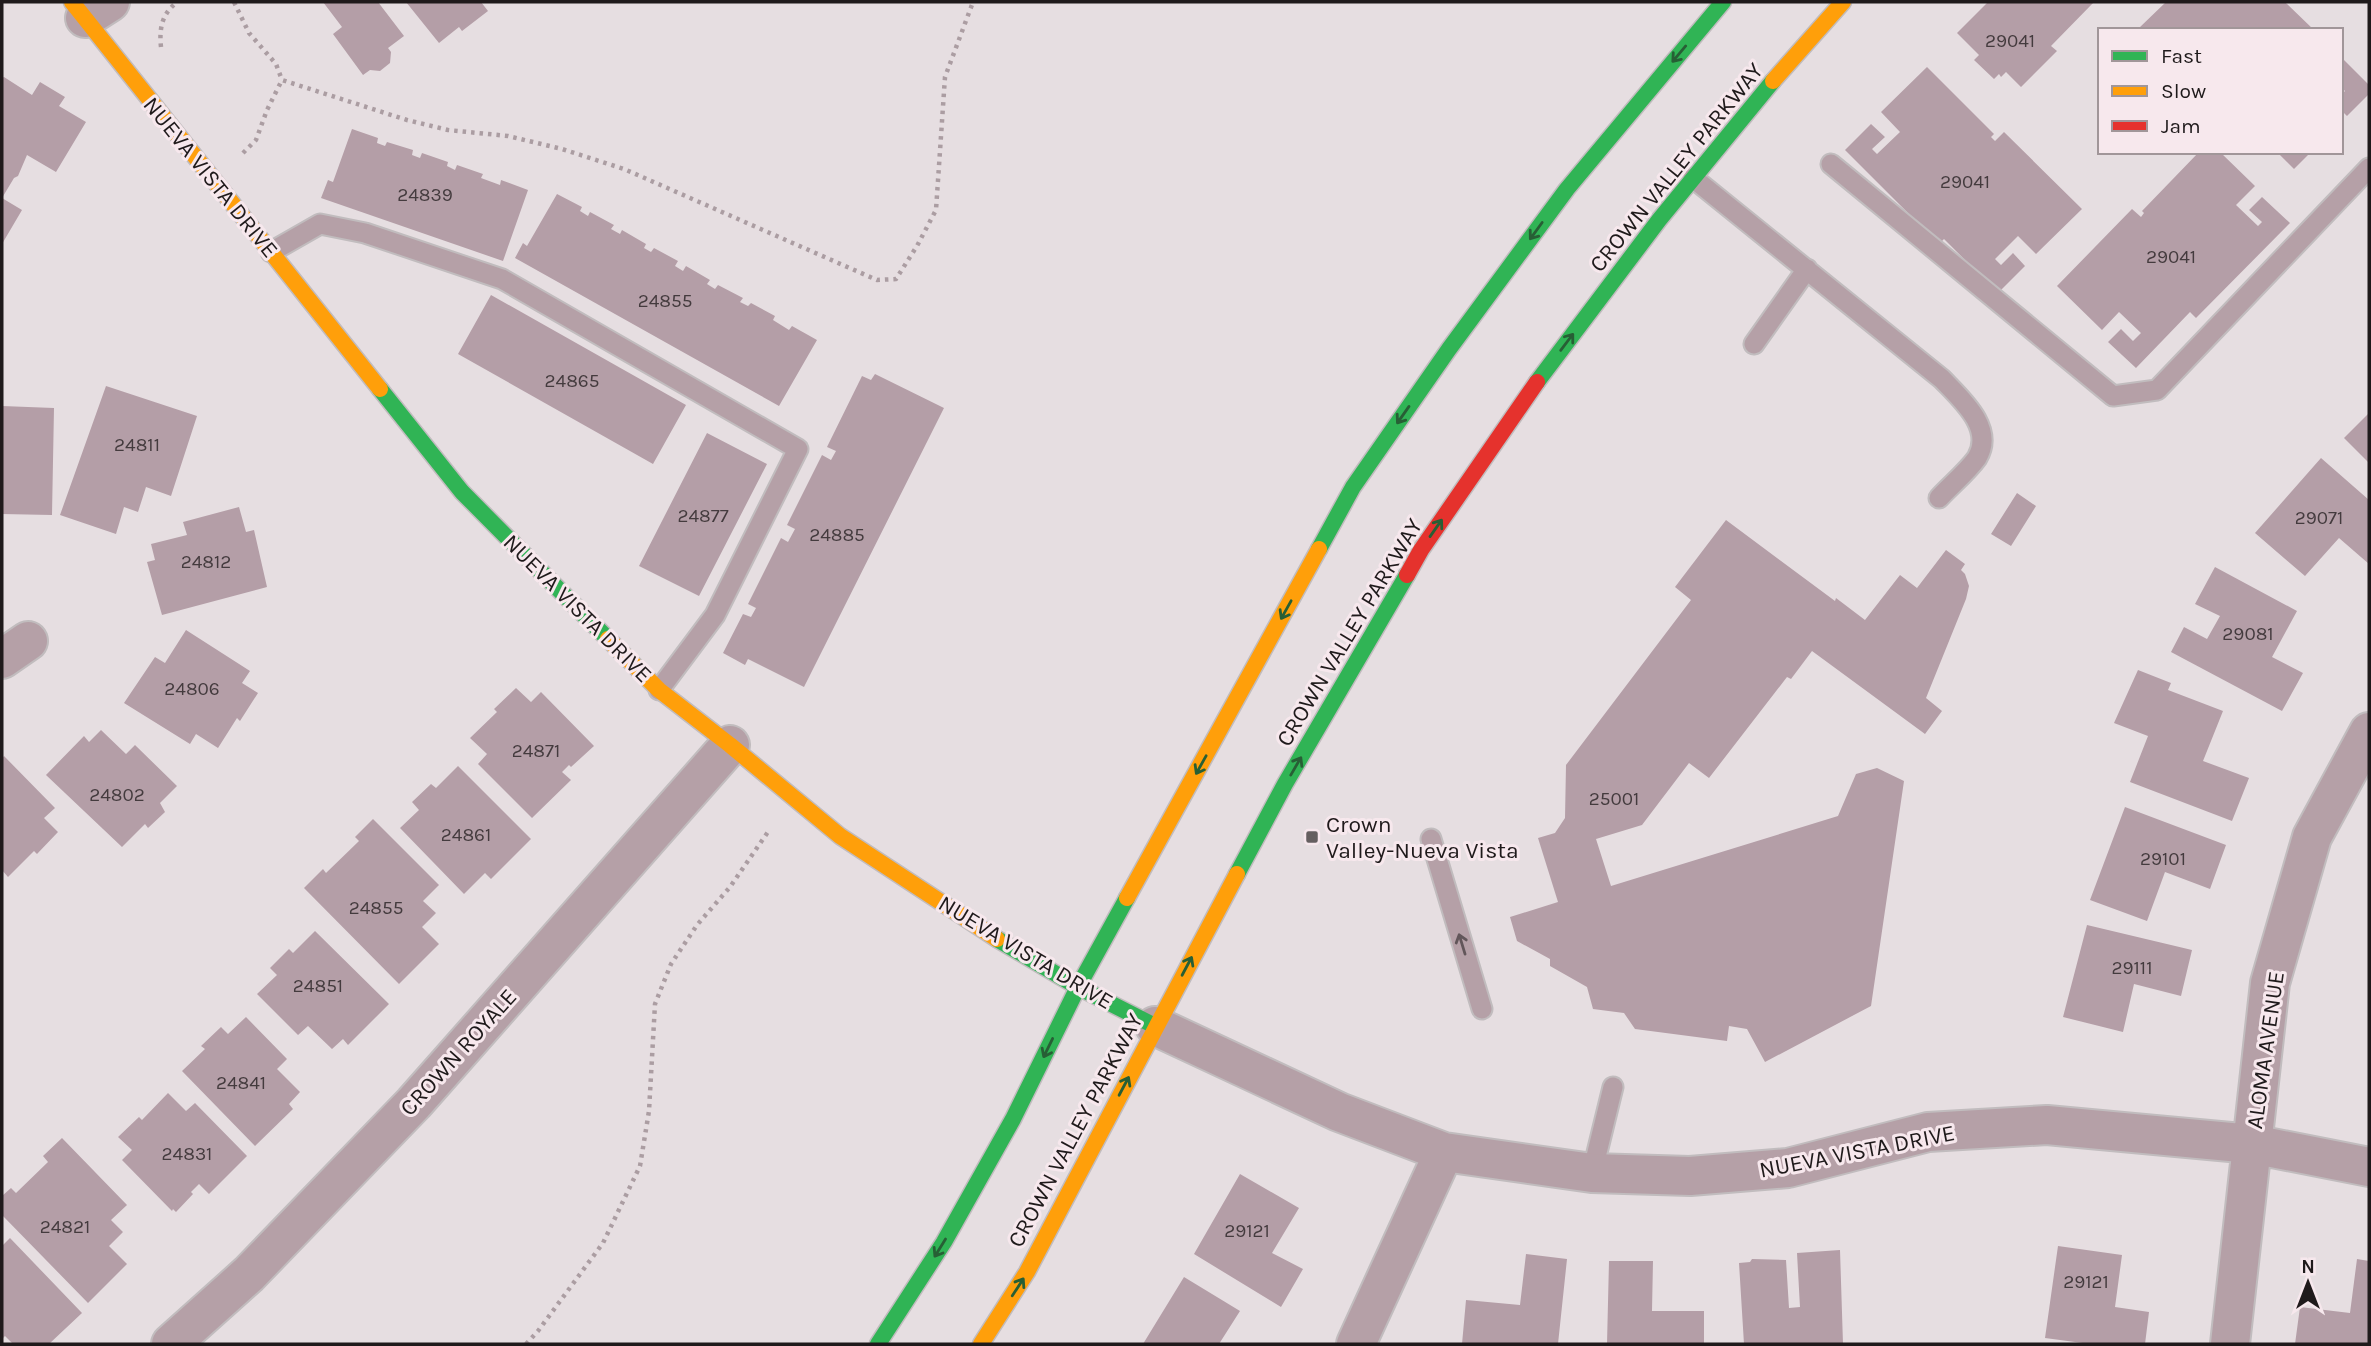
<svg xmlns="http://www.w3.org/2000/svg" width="2371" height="1346" font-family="Karla,sans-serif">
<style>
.building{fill:#b49ea7}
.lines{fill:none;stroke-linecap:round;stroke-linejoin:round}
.lane-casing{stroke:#c1bcbe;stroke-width:23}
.street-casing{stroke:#c1bcbe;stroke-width:42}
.fast-casing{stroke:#c1bcbe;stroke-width:19}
.slow-casing{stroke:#c1bcbe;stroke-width:19}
.jam-casing{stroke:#c1bcbe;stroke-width:19}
.path{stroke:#ab9da2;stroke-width:4.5;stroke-dasharray:3.5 5;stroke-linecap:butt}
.lane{stroke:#b5a0a7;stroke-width:19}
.street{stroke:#b5a0a7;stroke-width:38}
.fast{stroke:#30b455;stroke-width:16}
.slow{stroke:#ff9f0a;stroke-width:16}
.jam{stroke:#e5322d;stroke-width:16}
.oneway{stroke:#275f35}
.oneway2{stroke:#62565a}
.poi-dot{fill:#655f60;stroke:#f7e8ed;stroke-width:2.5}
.labels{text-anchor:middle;stroke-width:6;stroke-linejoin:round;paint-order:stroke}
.number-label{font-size:19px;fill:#443b3e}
.street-label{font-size:23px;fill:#1f1a1b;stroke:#f7e8ed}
.poi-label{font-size:23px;fill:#1f1a1b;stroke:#f7e8ed;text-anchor:start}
</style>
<rect width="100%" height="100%" fill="#e6dee1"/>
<path class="building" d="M 323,2 L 378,2 L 404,36 L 388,48 L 391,52 L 390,63 L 380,71 L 370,70 L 363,75 L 333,34 L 342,27 Z
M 406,2 L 481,2 L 488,11 L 462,31 L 459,27 L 439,43 Z
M 1988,2 L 2094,2 L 2051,46 L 2057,51 L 2021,87 L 2006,72 L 2001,77 L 1999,74 L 1994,79 L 1974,60 L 1979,55 L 1957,33 Z
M 2166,2 L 2285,2 L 2314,30 L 2141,30 L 2139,28 Z
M 2341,57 L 2369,85 L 2369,94 L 2347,116 L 2341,110 L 2341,95 L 2345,91 L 2341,87 Z
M 1927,67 L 1994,134 L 1991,137 L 1995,141 L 2004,132 L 2082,209 L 2036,254 L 2018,236 L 1995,259 L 2001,265 L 2013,253 L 2025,266 L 1998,293 L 1944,239 L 1939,244 L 1845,150 L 1871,124 L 1885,137 L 1872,149 L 1877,154 L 1900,132 L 1881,112 Z
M 4,77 L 32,95 L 40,82 L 65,97 L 59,106 L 86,122 L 56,172 L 27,155 L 18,176 L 14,178 L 2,198 L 2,78 Z
M 352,129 L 378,138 L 377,143 L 385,146 L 387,142 L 413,150 L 412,155 L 420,158 L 422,153 L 448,162 L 447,166 L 455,170 L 457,165 L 483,174 L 481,178 L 500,185 L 501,180 L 528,190 L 503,261 L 321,198 L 328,180 L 333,182 Z
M 2199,152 L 2220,152 L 2255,186 L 2236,205 L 2258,226 L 2262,222 L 2249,210 L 2262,197 L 2290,223 L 2196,318 L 2190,312 L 2136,368 L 2108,342 L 2121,329 L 2133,341 L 2141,333 L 2119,312 L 2102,330 L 2057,286 L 2132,209 L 2141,217 L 2144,213 L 2142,211 Z
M 2277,152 L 2311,152 L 2294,169 Z
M 557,194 L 582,207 L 580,211 L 588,216 L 590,212 L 614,225 L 611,229 L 620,234 L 622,230 L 646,244 L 644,248 L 651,252 L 654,248 L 678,261 L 675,266 L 683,271 L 686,266 L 710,280 L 707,284 L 715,289 L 718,285 L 743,298 L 740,302 L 748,306 L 751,303 L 775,316 L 773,320 L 789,330 L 792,326 L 817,340 L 779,406 L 515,258 L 523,243 L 527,246 Z
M 2,198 L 22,210 L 2,244 Z
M 491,295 L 686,405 L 653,464 L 458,354 Z
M 875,374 L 944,408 L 804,687 L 748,659 L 745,665 L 723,653 L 743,614 L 751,617 L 756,608 L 748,604 L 781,538 L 788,542 L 795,529 L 787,525 L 822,455 L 831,460 L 836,451 L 827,447 L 862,376 L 871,380 Z
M 106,386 L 197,416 L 171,496 L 146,487 L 138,512 L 124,507 L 116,534 L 60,515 Z
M 2,406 L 54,408 L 52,515 L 2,514 Z
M 2369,413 L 2369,463 L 2344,438 Z
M 707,433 L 767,464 L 699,596 L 639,566 Z
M 2321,458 L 2369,500 L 2369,564 L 2339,538 L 2305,576 L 2255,533 Z
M 2017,493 L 2036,506 L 2011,546 L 1991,534 Z
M 239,507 L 246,532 L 254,530 L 267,587 L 162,615 L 147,562 L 155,560 L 151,544 L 187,535 L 183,522 Z
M 1726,520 L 1835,601 L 1836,598 L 1865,620 L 1900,575 L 1917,588 L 1946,550 L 1965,564 L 1961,570 L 1965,574 L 1969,586 L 1966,599 L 1926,698 L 1942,711 L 1925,734 L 1812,651 L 1791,679 L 1787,677 L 1709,778 L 1689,763 L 1642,825 L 1596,839 L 1611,886 L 1838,816 L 1856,774 L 1877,768 L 1904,781 L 1871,1006 L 1765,1062 L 1747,1029 L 1729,1026 L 1727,1041 L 1635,1029 L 1624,1013 L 1593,1009 L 1587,987 L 1550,966 L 1550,959 L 1517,941 L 1510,917 L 1558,902 L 1538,838 L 1555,833 L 1565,818 L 1566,765 L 1691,600 L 1675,587 Z
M 2215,567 L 2297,611 L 2272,657 L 2303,673 L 2282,711 L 2171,652 L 2184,627 L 2207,639 L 2220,616 L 2195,604 Z
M 186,630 L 250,671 L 242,683 L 258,693 L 240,721 L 237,718 L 218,748 L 196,734 L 190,744 L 124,703 L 155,657 L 165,663 Z
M 2138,670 L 2171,683 L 2168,690 L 2223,711 L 2203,761 L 2249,778 L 2232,821 L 2130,782 L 2148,736 L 2114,723 Z
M 516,688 L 531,702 L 541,692 L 594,746 L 571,767 L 569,765 L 562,772 L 571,780 L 532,818 L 478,764 L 487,754 L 470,738 L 497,712 L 494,709 Z
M 101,730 L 126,754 L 135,745 L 177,786 L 160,803 L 165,812 L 148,828 L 145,824 L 122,847 L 46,775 L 84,736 L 89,742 Z
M 4,756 L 55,808 L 44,818 L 58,832 L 37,854 L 34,851 L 8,877 L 2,870 L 2,759 Z
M 458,766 L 531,839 L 491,879 L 485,873 L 464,894 L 400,828 L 419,810 L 412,802 L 431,784 L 436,788 Z
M 2125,807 L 2226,845 L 2210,889 L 2165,872 L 2147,921 L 2090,900 Z
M 373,819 L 439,885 L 423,901 L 436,913 L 422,927 L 439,944 L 399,984 L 304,888 L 323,869 L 326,873 L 359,841 L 355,837 Z
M 2087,925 L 2192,950 L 2181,996 L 2134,984 L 2123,1032 L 2063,1017 Z
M 315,931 L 389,1004 L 348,1045 L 343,1039 L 332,1049 L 308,1026 L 298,1035 L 257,994 L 277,975 L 270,968 L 289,949 L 293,953 Z
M 246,1017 L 287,1059 L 277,1069 L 300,1092 L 289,1104 L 293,1109 L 255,1146 L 182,1071 L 205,1049 L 201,1046 L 221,1027 L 228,1034 Z
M 168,1093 L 186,1111 L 195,1103 L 247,1156 L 209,1194 L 199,1184 L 191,1192 L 193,1194 L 176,1212 L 173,1209 L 172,1211 L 122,1160 L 132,1150 L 118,1137 L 139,1117 L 142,1120 Z
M 62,1138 L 127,1205 L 111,1220 L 123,1232 L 109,1246 L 127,1264 L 88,1303 L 2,1215 L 2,1196 L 11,1188 L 16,1193 L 48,1162 L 43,1156 Z
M 1240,1174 L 1299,1208 L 1272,1253 L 1303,1269 L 1281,1307 L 1194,1254 Z
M 10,1238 L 82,1313 L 49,1344 L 13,1344 L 5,1336 L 2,1339 L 2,1246 Z
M 2058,1246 L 2122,1255 L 2115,1307 L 2149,1312 L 2145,1344 L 2090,1344 L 2045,1338 Z
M 1840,1250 L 1843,1344 L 1744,1344 L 1739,1263 L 1750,1262 L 1752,1259 L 1786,1260 L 1789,1308 L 1800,1307 L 1797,1253 Z
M 1526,1254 L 1567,1259 L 1558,1344 L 1462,1344 L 1466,1300 L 1520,1305 Z
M 2357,1259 L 2369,1261 L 2369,1344 L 2295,1344 L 2300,1307 L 2350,1313 Z
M 1609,1261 L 1653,1261 L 1652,1311 L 1704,1311 L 1704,1344 L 1607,1344 Z
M 1184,1277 L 1240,1311 L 1219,1344 L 1143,1344 Z"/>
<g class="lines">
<g class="lane-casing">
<path id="lane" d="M 1831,164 L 2113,396 L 2157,390 L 2369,168
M 1693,178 L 1942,379 C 1961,399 1995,428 1977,458 C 1967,472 1951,485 1939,498
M 271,252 L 320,224 L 365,233 L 502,279 L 798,449 L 715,615 L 659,690
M 1754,344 L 1807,269
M 1431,839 L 1482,1009
M 1592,1173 L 1613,1087"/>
</g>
<g class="street-casing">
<path id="street" d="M 85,18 L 110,2
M 2,659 L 28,641
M 1155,1026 L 1339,1112 L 1444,1152 L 1592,1173 L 1690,1176 L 1788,1168 L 1928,1132 L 2047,1125 L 2252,1144 L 2369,1167
M 171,1344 L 249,1274 L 414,1103 L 730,745
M 1356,1344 L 1444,1152
M 2230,1344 L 2270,983 L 2312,837 L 2369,732"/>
</g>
<g class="fast-casing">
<path id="fast" d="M 1537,382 L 1659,220 L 1773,81
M 380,389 L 462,492 L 608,639
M 1319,549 L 1353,487 L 1449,349 L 1567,189 L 1723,2
M 1237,874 L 1285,784 L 1407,575
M 997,939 L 1078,987 L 1155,1026
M 878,1344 L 944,1242 L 1013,1119 L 1078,987 L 1127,898"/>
</g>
<g class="slow-casing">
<path id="slow" d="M 72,2 L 380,389
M 1773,81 L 1843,2
M 608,639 L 659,690 L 730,745 L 840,836 L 997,939
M 1127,898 L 1319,549
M 981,1344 L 1027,1272 L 1237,874"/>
</g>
<g class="jam-casing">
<path id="jam" d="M 1407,575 L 1421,550 L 1537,382"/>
</g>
<path class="path" d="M 234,2 L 249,33 L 276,64 L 282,80
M 161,47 C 159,28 162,14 177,2
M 243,153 L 256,140 L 267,110 L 282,80 L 407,120 L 448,130 L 508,136 L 562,149 L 624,169 L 877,280 L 896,279 L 917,246 L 936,210 L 945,77 L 973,2
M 526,1344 L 538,1331 L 603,1243 L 640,1166 L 649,1111 L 655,1004 L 671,964 L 697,925 L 730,887 L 770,829"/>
<use href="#lane" class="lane"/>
<use href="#street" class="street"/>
<use href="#fast" class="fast"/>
<use href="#slow" class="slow"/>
<use href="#jam" class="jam"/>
</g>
<defs><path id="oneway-shaft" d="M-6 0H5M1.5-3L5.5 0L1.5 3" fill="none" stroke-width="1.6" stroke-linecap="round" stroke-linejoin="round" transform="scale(1.75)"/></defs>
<g class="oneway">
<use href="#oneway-shaft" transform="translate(1679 54) rotate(130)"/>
<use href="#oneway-shaft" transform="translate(1536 231) rotate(126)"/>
<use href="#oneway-shaft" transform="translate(1567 342) rotate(-53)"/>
<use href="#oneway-shaft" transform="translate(1403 415) rotate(125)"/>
<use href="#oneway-shaft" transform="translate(1436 528) rotate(-55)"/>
<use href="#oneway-shaft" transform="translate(1286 610) rotate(119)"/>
<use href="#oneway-shaft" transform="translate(1201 765) rotate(119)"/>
<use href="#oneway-shaft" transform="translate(1296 766) rotate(-60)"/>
<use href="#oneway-shaft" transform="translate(1187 966) rotate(-62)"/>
<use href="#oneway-shaft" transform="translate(1048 1048) rotate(116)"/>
<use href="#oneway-shaft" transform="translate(1124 1086) rotate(-62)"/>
<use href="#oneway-shaft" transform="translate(940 1248) rotate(122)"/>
<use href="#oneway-shaft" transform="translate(1018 1287) rotate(-57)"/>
</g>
<use class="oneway2" href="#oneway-shaft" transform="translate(1462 944) rotate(-107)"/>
<rect class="poi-dot" x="1305" y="830" width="14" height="14" rx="3.5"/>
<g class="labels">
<g class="number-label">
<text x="2010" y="47">29041</text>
<text x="1965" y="188">29041</text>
<text x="425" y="201">24839</text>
<text x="2171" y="263">29041</text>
<text x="665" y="307">24855</text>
<text x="572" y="387">24865</text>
<text x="137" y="451">24811</text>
<text x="703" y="522">24877</text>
<text x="2319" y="524">29071</text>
<text x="837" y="541">24885</text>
<text x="206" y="568">24812</text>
<text x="2248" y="640">29081</text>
<text x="192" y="695">24806</text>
<text x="536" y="757">24871</text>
<text x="117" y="801">24802</text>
<text x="1614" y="805">25001</text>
<text x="466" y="841">24861</text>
<text x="2163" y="865">29101</text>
<text x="376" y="914">24855</text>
<text x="2132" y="974">29111</text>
<text x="318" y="992">24851</text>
<text x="241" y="1089">24841</text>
<text x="187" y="1160">24831</text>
<text x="65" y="1233">24821</text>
<text x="1247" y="1237">29121</text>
<text x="2086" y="1288">29121</text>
</g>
<g class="street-label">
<text transform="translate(1676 167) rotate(-51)" y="8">CROWN VALLEY PARKWAY</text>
<text transform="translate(211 177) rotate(51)" y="8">NUEVA VISTA DRIVE</text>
<text transform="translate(578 608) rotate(45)" y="8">NUEVA VISTA DRIVE</text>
<text transform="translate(1349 632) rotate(-59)" y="8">CROWN VALLEY PARKWAY</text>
<text transform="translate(1026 952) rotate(31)" y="8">NUEVA VISTA DRIVE</text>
<text transform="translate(2265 1050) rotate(-82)" y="8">ALOMA AVENUE</text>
<text transform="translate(458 1052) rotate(-48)" y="8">CROWN ROYALE</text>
<text transform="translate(1075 1130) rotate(-62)" y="8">CROWN VALLEY PARKWAY</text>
<text transform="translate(1857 1151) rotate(-11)" y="8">NUEVA VISTA DRIVE</text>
</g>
<g class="poi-label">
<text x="1326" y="832">Crown<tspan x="1326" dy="26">Valley-Nueva Vista</tspan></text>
</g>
</g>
<rect width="2371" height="1346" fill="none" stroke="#1f1a1b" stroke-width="7"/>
<rect x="2098" y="28" width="245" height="126" fill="#f7e8ed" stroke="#a19699" stroke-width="2"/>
<rect x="2112" y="51" width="35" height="10" fill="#30b455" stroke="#a19699" stroke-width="2"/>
<text x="2161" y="63" font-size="21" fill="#1f1a1b">Fast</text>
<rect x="2112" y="86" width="35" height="10" fill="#ff9f0a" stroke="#a19699" stroke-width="2"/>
<text x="2161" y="98" font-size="21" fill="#1f1a1b">Slow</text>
<rect x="2112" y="121" width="35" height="10" fill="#e5322d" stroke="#a19699" stroke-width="2"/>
<text x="2161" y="133" font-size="21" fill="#1f1a1b">Jam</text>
<g transform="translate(2308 1283)" stroke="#f7e8ed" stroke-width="5" paint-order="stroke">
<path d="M0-5L12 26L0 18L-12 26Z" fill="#1f1a1b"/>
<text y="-10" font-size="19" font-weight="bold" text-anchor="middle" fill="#1f1a1b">N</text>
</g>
</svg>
